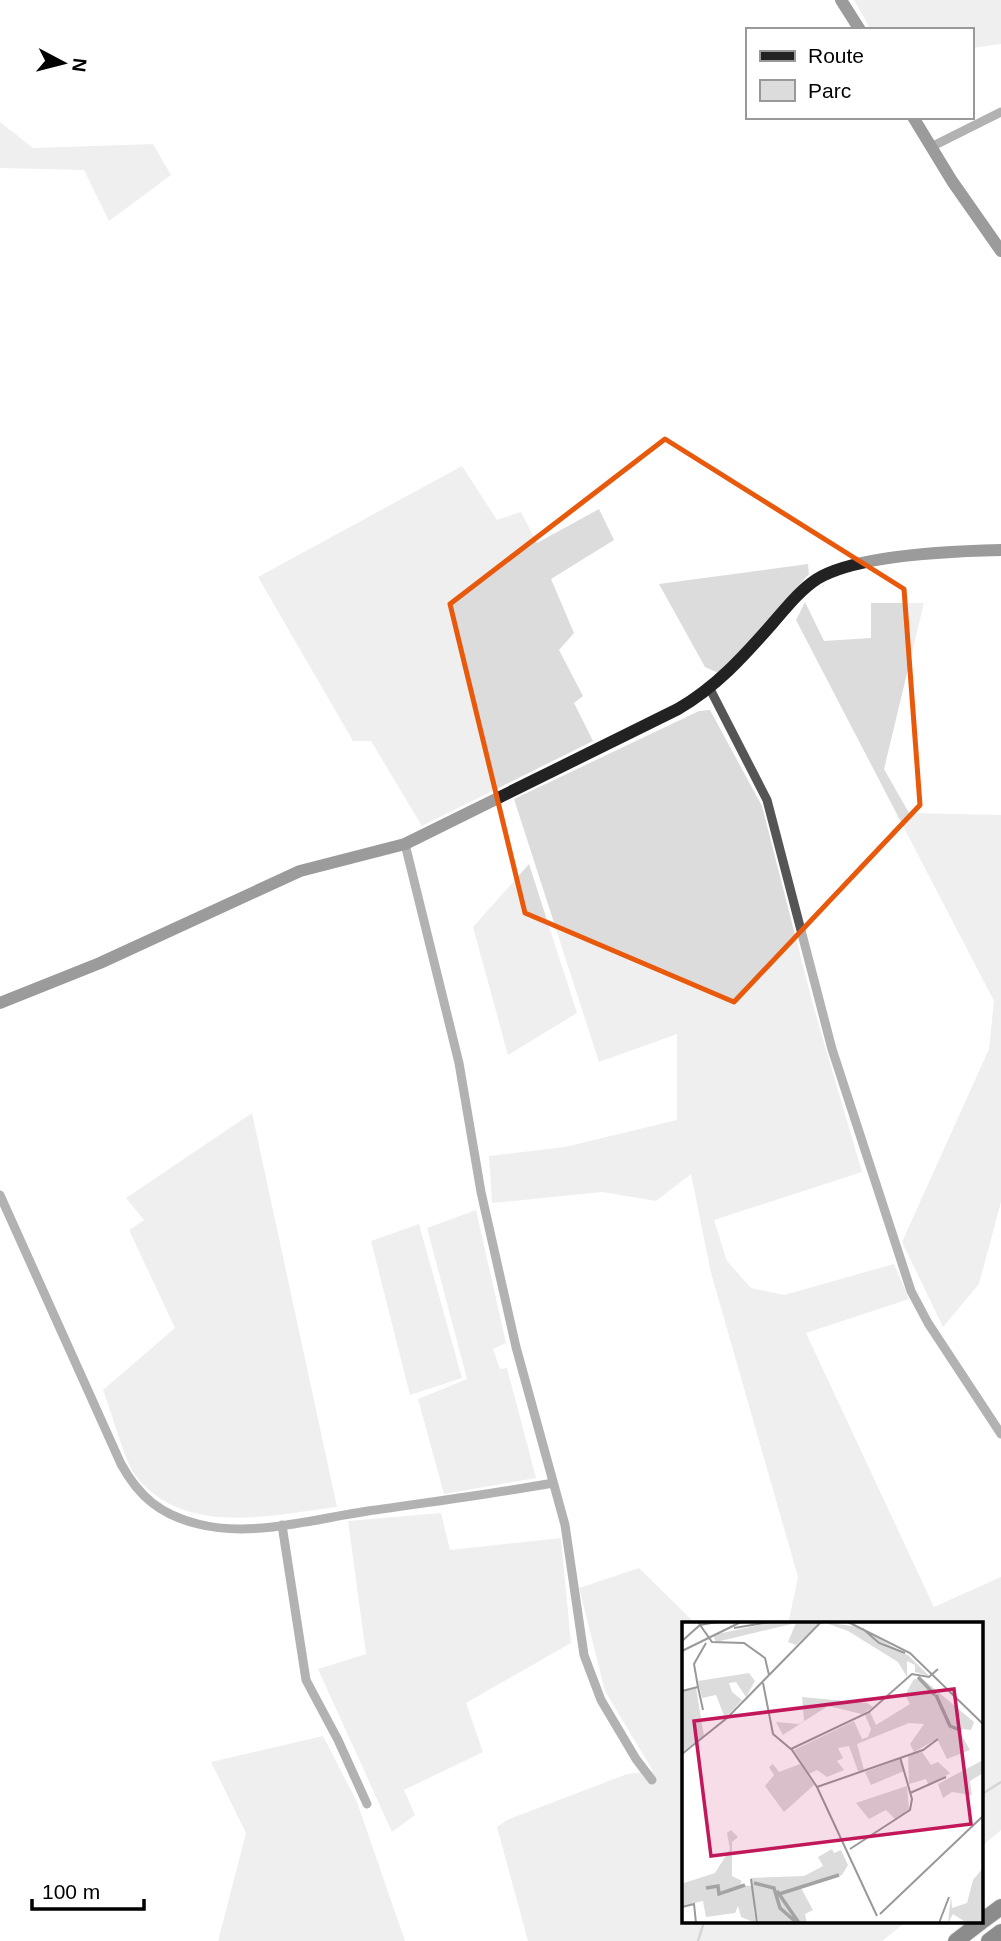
<svg xmlns="http://www.w3.org/2000/svg" width="1001" height="1941" font-family="Helvetica,sans-serif">
<style>
.green{fill:#dcdcdc}
.lines{fill:none;stroke-linecap:round;stroke-linejoin:round}
.stream{stroke:#a3a3a3;stroke-width:2.5}
.highway-casing{stroke:#dbdbdb;stroke-width:18}
.street{stroke:#555;stroke-width:9}
.secondary{stroke:#222;stroke-width:12}
.highway{stroke:#000;stroke-width:16}
.marked{fill:none;stroke:#e8590c;stroke-width:5;stroke-linejoin:round}
.inset-river{fill:none;stroke:#a3a3a3;stroke-width:3.5}
.inset-road{fill:none;stroke:#999;stroke-width:2}
.view{fill:#c2185b;fill-opacity:0.15;stroke:#c2185b;stroke-width:3.5}
.inset-edge{fill:none;stroke:#000;stroke-width:3.5}
</style>
<rect width="100%" height="100%" fill="#fff"/>
<path class="green" d="M 854,0 L 1001,0 L 1001,44 L 971,48 L 971,30 L 871,30 Z
M 0,122 L 33,148 L 153,144 L 171,175 L 109,221 L 84,170 L 0,168 Z
M 462,466 L 497,520 L 521,512 L 537,543 L 599,509 L 614,540 L 551,579 L 574,633 L 559,650 L 583,696 L 574,703 L 593,741 L 422,826 L 371,741 L 353,741 L 258,577 Z
M 808,564 L 809,574 L 723,670 L 716,672 L 705,667 L 659,584 Z
M 805,602 L 824,641 L 871,638 L 871,603 L 924,603 L 884,769 L 909,813 L 1001,815 L 1001,1202 L 979,1284 L 943,1327 L 902,1242 L 989,1049 L 994,1001 L 796,620 Z
M 710,710 L 762,806 L 813,1005 L 862,1172 L 714,1220 L 727,1261 L 751,1288 L 784,1295 L 894,1264 L 909,1299 L 806,1333 L 934,1607 L 1001,1577 L 1001,1830 L 982,1846 L 982,1624 L 788,1624 L 798,1577 L 711,1273 L 691,1174 L 656,1201 L 602,1192 L 492,1203 L 489,1156 L 565,1147 L 677,1120 L 677,1034 L 599,1062 L 514,799 L 699,711 Z
M 529,864 L 577,1013 L 508,1055 L 473,927 Z
M 252,1113 L 337,1507 C 270,1515 184,1538 135,1475 C 124,1460 111,1410 103,1390 L 175,1328 L 129,1230 L 144,1220 L 126,1198 Z
M 476,1210 L 506,1343 L 493,1349 L 500,1369 L 507,1368 L 536,1478 L 444,1494 L 418,1399 L 467,1379 L 427,1228 Z
M 419,1224 L 462,1378 L 410,1395 L 371,1241 Z
M 441,1513 L 450,1550 L 561,1538 L 571,1643 L 466,1703 L 483,1752 L 404,1790 L 415,1815 L 392,1832 L 318,1669 L 366,1654 L 348,1521 Z
M 639,1568 L 696,1624 L 684,1624 L 684,1922 L 906,1922 L 882,1941 L 528,1941 L 497,1827 L 507,1820 L 627,1774 L 653,1771 L 605,1691 L 579,1588 Z
M 323,1736 L 357,1802 L 405,1941 L 218,1941 L 246,1833 L 211,1762 Z"/>
<g class="lines">
<path class="stream" d="M 982,1794 L 1001,1782
M 698,1941 L 704,1922"/>
<g class="highway-casing">
<path id="highway" d="M 982,1921 L 1001,1907
M 956,1941 L 981,1922
M 989,1941 L 1001,1932"/>
</g>
<path class="street" d="M 931,147 L 1001,112
M 710,689 L 767,800 L 832,1049 L 911,1291 L 928,1323 L 1001,1434
M 405,844 L 459,1063 L 481,1192 L 516,1347 L 565,1525 L 584,1655 L 601,1700 L 636,1759 L 652,1780
M 0,1195 L 121,1464 C 139,1497 161,1515 198,1524 C 252,1538 313,1519 368,1511 C 430,1502 492,1494 553,1483
M 282,1525 L 306,1680 L 338,1740 L 367,1804"/>
<path class="secondary" d="M 841,0 L 860,30
M 913,117 L 952,181 L 1001,251
M 0,1003 L 100,963 L 300,871 L 405,844 L 678,709 C 716,687 743,657 772,624 C 786,608 800,590 817,579 C 856,555 954,551 1001,550"/>
<use href="#highway" class="highway"/>
</g>
<path d="M0 0H1001V1941H0ZM 665,439 L 904,589 L 920,805 L 734,1002 L 525,913 L 450,604 Z" fill="#fff" fill-opacity=".55" fill-rule="evenodd"/>
<path class="marked" d="M 665,439 L 904,589 L 920,805 L 734,1002 L 525,913 L 450,604 Z"/>
<g transform="translate(682 1622)">
<rect width="301" height="301" fill="#fff"/>
<path d="M 91,0 L 138,0 L 114,23 L 106,20 L 114,1 L 34,20 L 31,13 ZM 141,0 L 177,5 L 227,34 L 247,54 L 233,50 L 233,43 L 225,39 L 225,55 L 216,40 L 166,9 ZM 67,51 L 73,59 L 64,75 L 54,60 L 47,61 L 50,70 L 60,78 L 43,96 L 34,73 L 20,76 L 16,59 ZM 236,53 L 292,100 L 289,108 L 280,107 L 279,112 L 288,128 L 265,137 L 255,117 L 232,130 L 228,122 L 242,102 L 227,101 L 175,122 L 182,148 L 176,149 L 167,124 L 156,126 L 161,136 L 155,139 L 162,148 L 145,155 L 135,148 L 127,152 L 112,128 L 172,99 L 180,117 L 186,115 L 189,107 L 183,93 L 188,90 L 194,103 L 228,82 L 223,73 L 232,57 L 240,58 ZM 14,66 L 22,114 L 0,130 L 0,69 ZM 120,75 L 185,81 L 191,85 L 180,92 L 146,84 L 96,116 L 101,113 L 94,100 L 117,102 L 122,99 ZM 240,130 L 249,143 L 256,140 L 268,151 L 247,164 L 244,157 L 227,162 L 226,133 ZM 218,137 L 222,149 L 189,163 L 183,150 ZM 301,138 L 301,151 L 288,159 L 290,173 L 270,170 L 261,176 L 256,162 ZM 91,142 L 97,150 L 118,142 L 132,163 L 102,190 L 83,164 L 92,153 L 87,145 ZM 225,164 L 227,188 L 213,197 L 204,188 L 187,197 L 174,181 ZM 49,208 L 56,215 L 50,220 L 50,254 L 60,259 L 58,263 L 69,264 L 69,256 L 122,254 L 141,244 L 136,235 L 150,227 L 152,231 L 159,228 L 166,243 L 160,253 L 119,266 L 131,288 L 123,292 L 125,301 L 77,301 L 71,284 L 74,301 L 59,295 L 56,284 L 53,291 L 24,295 L 21,279 L 0,284 L 0,253 L 2,261 L 33,251 L 48,227 L 45,211 ZM 301,246 L 299,301 L 285,301 L 271,292 L 266,301 L 269,274 L 270,286 L 285,281 L 291,258 Z" fill="#dcdcdc"/>
<path class="inset-river" d="M 236,55 L 253,73M 254,73 L 268,104 L 278,108M 72,261 L 92,266 L 98,286 L 115,301M 24,266 L 36,264 L 37,272 L 63,263M 95,269 L 117,301M 97,272 L 157,253"/>
<path class="inset-road" d="M 16,0 L 30,20 L 62,21 L 83,36 L 87,53M 166,0 L 228,31 L 301,102M 52,6 L 88,0M 181,7 L 197,21 L 223,31M 0,19 L 18,3 L 35,0M 0,29 L 59,0M 81,61 L 91,112 L 110,128 L 135,165 L 195,294M 16,65 L 21,88M 0,69 L 16,65 L 12,42 L 24,21M 109,127 L 187,90 L 230,52 L 247,55 L 256,47M 0,132 L 45,96 L 139,0M 135,165 L 241,128 L 256,117M 228,171 L 264,155M 168,227 L 228,188 L 230,177 L 218,135M 69,257 L 75,301M 0,285 L 12,282 L 14,301M 198,292 L 301,194M 257,301 L 267,275"/>
<path class="view" d="M 272,67 L 289,202 L 29,234 L 12,99 Z"/>
<rect width="301" height="301" class="inset-edge"/>
</g>
<rect x="746" y="28" width="228" height="91" fill="#ffffff" stroke="#999999" stroke-width="2"/>
<rect x="760" y="51" width="35" height="10" fill="#222222" stroke="#999999" stroke-width="2"/>
<text x="808" y="63" font-size="21" fill="#000000">Route</text>
<rect x="760" y="80" width="35" height="21" fill="#dcdcdc" stroke="#999999" stroke-width="2"/>
<text x="808" y="98" font-size="21" fill="#000000">Parc</text>
<g transform="translate(63 63) rotate(97)" stroke="#ffffff" stroke-width="5" paint-order="stroke">
<path d="M0-5L12 26L0 18L-12 26Z" fill="#000000"/>
<text y="-10" font-size="19" font-weight="bold" text-anchor="middle" fill="#000000">N</text>
</g>
<path d="M32 1899v10h112v-10" fill="none" stroke="#000000" stroke-width="3.5"/>
<text x="42" y="1899" font-size="21" fill="#000000" stroke="#ffffff" stroke-width="5" paint-order="stroke">100 m</text>
</svg>
